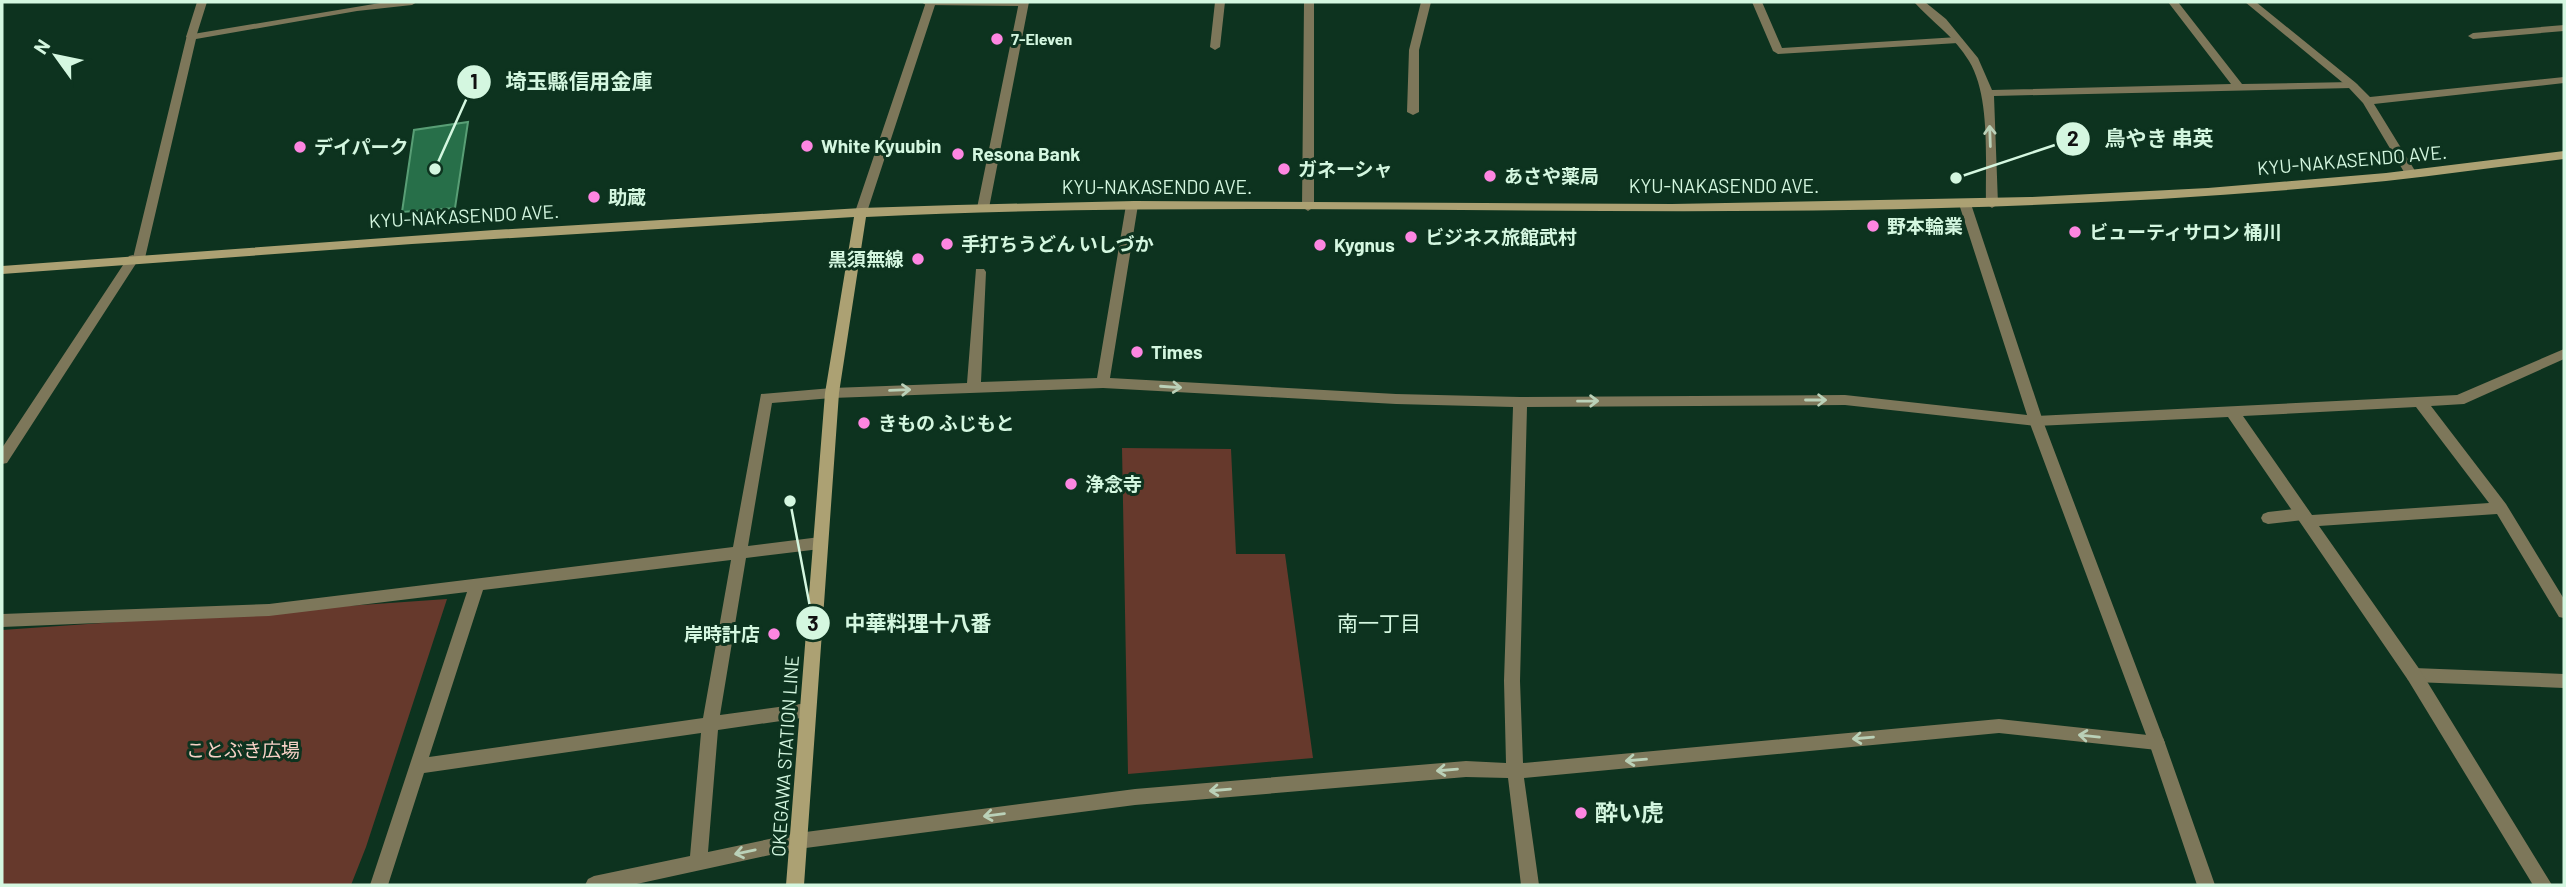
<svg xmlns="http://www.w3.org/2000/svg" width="2566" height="887" font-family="Barlow,'Noto Sans JP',sans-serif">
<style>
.green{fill:#66392c}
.building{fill:#276f49;stroke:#589e75;stroke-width:2}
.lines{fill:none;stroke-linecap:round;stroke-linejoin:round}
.service{fill:#7d775a;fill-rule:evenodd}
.minor{fill:#7d775a;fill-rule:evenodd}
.tertiary{fill:#7d775a;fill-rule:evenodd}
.secondary{fill:#aca173;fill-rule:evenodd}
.oneway{stroke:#bad1b8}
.poi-dot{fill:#fd86e1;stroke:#0d331f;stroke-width:2.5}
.labels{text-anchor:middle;stroke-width:6;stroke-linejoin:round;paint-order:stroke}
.far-poi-label{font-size:16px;font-weight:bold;fill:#d4f7e0;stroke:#0d331f;text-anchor:start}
.poi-label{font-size:19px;font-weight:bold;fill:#d4f7e0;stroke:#0d331f;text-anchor:start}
.street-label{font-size:19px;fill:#d4f7e0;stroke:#0d331f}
.park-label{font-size:19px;fill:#f7d1c6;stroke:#0d331f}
.neighbourhood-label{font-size:21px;fill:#d4f7e0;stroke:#0d331f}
.near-poi-label{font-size:23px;font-weight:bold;fill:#d4f7e0;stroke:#0d331f;text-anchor:start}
.leader{fill:none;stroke:#d4f7e0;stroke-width:2.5}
.callout-dot{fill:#d4f7e0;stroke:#0d331f;stroke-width:2.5}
.mark-label{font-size:21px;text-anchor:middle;font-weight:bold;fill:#111}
.callout-label{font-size:21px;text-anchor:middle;font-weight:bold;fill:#d4f7e0;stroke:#0d331f;stroke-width:6;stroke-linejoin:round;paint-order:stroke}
</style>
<rect width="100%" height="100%" fill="#0d331f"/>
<path class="green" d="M 1122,448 L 1231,449 L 1236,554 L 1285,554 L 1313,758 L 1128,774 Z
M 447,599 L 366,847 L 351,885 L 2,885 L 2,630 Z"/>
<path class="building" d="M 468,122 L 455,208 L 402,212 L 414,130 Z"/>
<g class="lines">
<path class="service" d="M 386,2 L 417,2 L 412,5 L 357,11 L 196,39 L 145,258 L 143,261 L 135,261 L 133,258 L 187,35 Z
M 921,2 L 1028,2 L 1029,3 L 1024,6 L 926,5 Z
M 1215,2 L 1225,2 L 1220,47 L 1215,50 L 1210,47 Z
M 1304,2 L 1314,2 L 1314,207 L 1308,211 L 1302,207 Z
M 1421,2 L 1431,2 L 1419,50 L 1419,112 L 1413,115 L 1407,112 L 1409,50 Z
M 1752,2 L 1762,2 L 1782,48 L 1958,37 L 1963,40 L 1958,43 L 1778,54 L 1773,51 Z
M 2245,2 L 2256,2 L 2356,83 L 2370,97 L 2564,77 L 2564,83 L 2374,104 L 2417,174 L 2411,178 L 2407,177 L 2363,103 L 2348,87 Z
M 2564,25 L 2564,31 L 2473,39 L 2468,36 L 2473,33 Z
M 2303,508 L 2308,510 L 2310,514 L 2308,518 L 2303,520 L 2268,524 L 2263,522 L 2261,518 L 2263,514 L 2268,512 Z
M 2414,668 L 2564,674 L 2564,688 L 2414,682 L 2408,680 L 2406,675 L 2408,670 Z"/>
<path class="minor" d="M 197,2 L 207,2 L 196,37 L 191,40 L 186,37 Z
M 1019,2 L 1029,2 L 989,208 L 983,212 L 977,208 Z
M 1914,2 L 1925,2 L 1946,19 L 1978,58 L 1992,90 L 2231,84 L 2168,2 L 2178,2 L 2242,84 L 2352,82 L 2358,85 L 2352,88 L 1994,96 L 1998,204 L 1992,208 L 1986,204 C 1985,162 1991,97 1969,61 C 1955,37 1932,22 1914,2 Z
M 1132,201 L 1138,205 L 1110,378 L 1396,394 L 1520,397 L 1845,395 L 2036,416 L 2457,395 L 2564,349 L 2564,359 L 2464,404 L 2431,406 L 2506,504 L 2564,599 L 2564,618 L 2559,617 L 2497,514 L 2319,526 L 2420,670 L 2552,885 L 2533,885 L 2408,680 L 2228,417 L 2036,426 L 1845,405 L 1527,407 L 1520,681 L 1523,763 L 1999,719 L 2157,736 L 2163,738 L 2165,743 L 2163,748 L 2157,750 L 1999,733 L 1524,778 L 1539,885 L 1521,885 L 1508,778 L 1466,777 L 1135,805 L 798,849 L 632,885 L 585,885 L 588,879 L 594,876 L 690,856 L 701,733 L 424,773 L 388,885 L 370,885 L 467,592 L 269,616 L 2,627 L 2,614 L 269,604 L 733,547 L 761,394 L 832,388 L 967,383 L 976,269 L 984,269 L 986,272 L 981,382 L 1097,378 L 1126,205 ZM 1103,388 L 1396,404 L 1513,407 L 1504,681 L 1506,763 L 1466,761 L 1135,789 L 798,833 L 708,852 L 718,730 L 808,717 L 814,715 L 816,710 L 814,705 L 808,703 L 720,715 L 746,558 L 820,549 L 825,547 L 827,543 L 825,539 L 820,537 L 748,546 L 772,403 L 832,398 ZM 2416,407 L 2489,503 L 2312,515 L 2243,416 ZM 731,560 L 703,718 L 429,757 L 483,590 Z
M 133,255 L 139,259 L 137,262 L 7,463 L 2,464 L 2,448 L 129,256 Z"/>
<path class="tertiary" d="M 926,2 L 936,2 L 867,212 L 861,216 L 857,215 L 855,212 Z
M 1965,200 L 1971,204 L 2043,421 L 2165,743 L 2215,885 L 2197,885 L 2149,743 L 2029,421 L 1959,204 Z"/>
<path class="secondary" d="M 2564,151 L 2564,159 C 2505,166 2445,174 2386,181 C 2208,199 2028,207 1849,210 C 1521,215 1193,201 866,217 L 839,393 L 804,885 L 786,885 L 825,393 L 854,217 L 412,244 L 2,274 L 2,266 L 494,230 L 861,208 L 956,205 L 1135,201 L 1672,204 L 2030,197 L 2208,188 L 2386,173 Z"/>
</g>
<defs><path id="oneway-shaft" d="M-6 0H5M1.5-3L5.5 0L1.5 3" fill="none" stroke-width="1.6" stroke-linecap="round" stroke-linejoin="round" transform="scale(1.75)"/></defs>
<g class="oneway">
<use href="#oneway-shaft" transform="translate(1990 136) rotate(-92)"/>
<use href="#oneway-shaft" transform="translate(1171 387) rotate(4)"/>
<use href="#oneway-shaft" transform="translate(900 390) rotate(-2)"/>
<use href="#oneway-shaft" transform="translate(1816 400)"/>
<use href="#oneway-shaft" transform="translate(1588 401) rotate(-1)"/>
<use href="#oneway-shaft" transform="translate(2089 736) rotate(-174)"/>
<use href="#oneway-shaft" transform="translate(1863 738) rotate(175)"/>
<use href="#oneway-shaft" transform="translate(1636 760) rotate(175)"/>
<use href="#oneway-shaft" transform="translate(1447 770) rotate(175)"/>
<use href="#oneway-shaft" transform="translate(1220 790) rotate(175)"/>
<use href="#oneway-shaft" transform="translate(994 815) rotate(173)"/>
<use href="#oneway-shaft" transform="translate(745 852) rotate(168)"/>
</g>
<g class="poi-dot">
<circle cx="997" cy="39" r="7"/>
<circle cx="807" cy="146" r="7"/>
<circle cx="300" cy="147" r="7"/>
<circle cx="958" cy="154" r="7"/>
<circle cx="1284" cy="169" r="7"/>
<circle cx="1490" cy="176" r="7"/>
<circle cx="594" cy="197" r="7"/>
<circle cx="1873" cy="226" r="7"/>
<circle cx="2075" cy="232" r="7"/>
<circle cx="1411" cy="237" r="7"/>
<circle cx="947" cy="244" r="7"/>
<circle cx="1320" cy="245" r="7"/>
<circle cx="918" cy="259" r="7"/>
<circle cx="1137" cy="352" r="7"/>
<circle cx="864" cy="423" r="7"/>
<circle cx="1071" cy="484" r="7"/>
<circle cx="774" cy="634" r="7"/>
<circle cx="1581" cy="813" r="7"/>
</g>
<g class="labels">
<g class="far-poi-label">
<text x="1011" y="45">7-Eleven</text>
</g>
<g class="poi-label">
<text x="821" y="153">White Kyuubin</text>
<text x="314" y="154">デイパーク</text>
<text x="972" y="161">Resona Bank</text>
<text x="1298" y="176">ガネーシャ</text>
<text x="1504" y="183">あさや薬局</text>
<text x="608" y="204">助蔵</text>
<text x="1887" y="233">野本輪業</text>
<text x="2089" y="239">ビューティサロン 桶川</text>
<text x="1425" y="244">ビジネス旅館武村</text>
<text x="961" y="251">手打ちうどん いしづか</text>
<text x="1334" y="252">Kygnus</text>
<text x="904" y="266" text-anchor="end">黒須無線</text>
<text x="1151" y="359">Times</text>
<text x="878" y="430">きもの ふじもと</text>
<text x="1085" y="491">浄念寺</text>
<text x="760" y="641" text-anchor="end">岸時計店</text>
</g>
<g class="street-label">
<text transform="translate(2352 160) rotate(-5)" y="7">KYU-NAKASENDO AVE.</text>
<text x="1724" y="193">KYU-NAKASENDO AVE.</text>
<text x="1157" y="194">KYU-NAKASENDO AVE.</text>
<text transform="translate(464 216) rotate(-3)" y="7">KYU-NAKASENDO AVE.</text>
<text transform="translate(785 756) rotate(-86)" y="7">OKEGAWA STATION LINE</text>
</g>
<g class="park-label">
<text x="243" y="757">ことぶき広場</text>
</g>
<g class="neighbourhood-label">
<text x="1379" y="631">南一丁目</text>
</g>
<g class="near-poi-label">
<text x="1595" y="821">酔い虎</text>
</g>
</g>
<path class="leader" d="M435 169L474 82M1956 178L2073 139M790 501L813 623"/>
<g class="callout-dot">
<circle cx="435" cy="169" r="7"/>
<circle cx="1956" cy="178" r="7"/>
<circle cx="790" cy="501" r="7"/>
<circle cx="474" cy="82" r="18"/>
<circle cx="2073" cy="139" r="18"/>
<circle cx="813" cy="623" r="18"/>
</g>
<g class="mark-label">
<text x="474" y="89">1</text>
<text x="2073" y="146">2</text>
<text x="813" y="631">3</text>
</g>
<g class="callout-label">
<text x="579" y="89">埼玉縣信用金庫</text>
<text x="2159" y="146">鳥やき 串英</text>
<text x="918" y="631">中華料理十八番</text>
</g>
<rect width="2566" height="887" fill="none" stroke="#d4f7e0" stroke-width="7"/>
<g transform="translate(56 56) rotate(303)" stroke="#0d331f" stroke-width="5" paint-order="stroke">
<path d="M0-5L12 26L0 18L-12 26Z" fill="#d4f7e0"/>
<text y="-10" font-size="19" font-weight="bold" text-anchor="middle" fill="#d4f7e0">N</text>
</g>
</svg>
